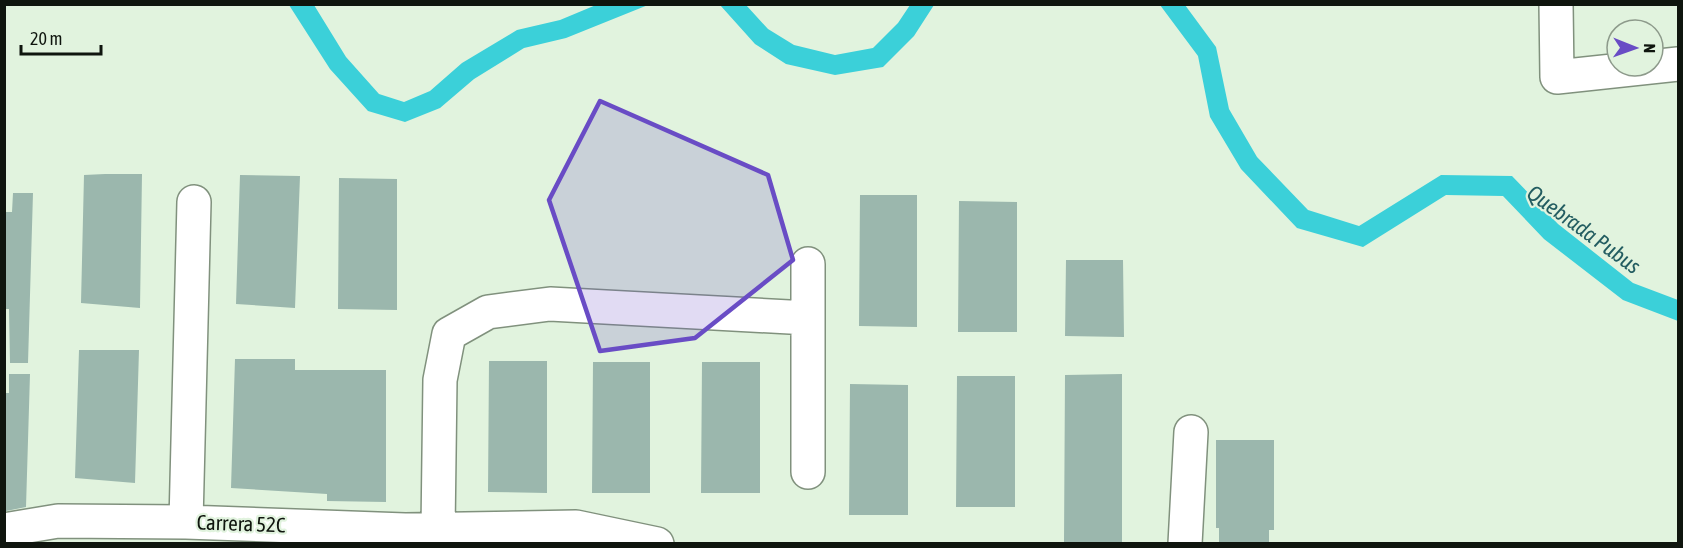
<svg xmlns="http://www.w3.org/2000/svg" width="1683" height="548" font-family="'Asap Condensed',sans-serif">
<style>
.water{fill:#3bd0d9}
.building{fill:#9bb7ad}
.lines{fill:none;stroke-linecap:round;stroke-linejoin:round}
.street-casing{stroke:#80917d;stroke-width:36}
.street{stroke:#fff;stroke-width:33}
.marked{fill:#694cc5;fill-opacity:0.2;stroke:#694cc5;stroke-width:4.5;stroke-linejoin:round}
.labels{text-anchor:middle;stroke-width:4.5;stroke-linejoin:round;paint-order:stroke}
.street-label{font-size:21px;fill:#0f150e;stroke:#e1f3de}
.water-label{font-size:22px;font-style:italic;fill:#235d61;stroke:#e1f3de}
</style>
<rect width="100%" height="100%" fill="#e1f3de"/>
<path class="water" d="M 289,5 L 314,5 L 346,57 L 379,94 L 404,102 L 430,91 L 462,63 L 517,30 L 560,20 L 596,5 L 648,5 L 566,38 L 524,48 L 474,79 L 440,108 L 405,122 L 368,111 L 330,69 Z
M 720,5 L 746,5 L 768,29 L 794,45 L 835,55 L 873,48 L 898,23 L 910,5 L 934,5 L 914,36 L 883,67 L 835,75 L 786,64 L 755,44 Z
M 1160,5 L 1185,5 L 1216,47 L 1229,109 L 1257,157 L 1308,210 L 1359,226 L 1441,175 L 1512,176 L 1558,224 L 1633,283 L 1678,300 L 1678,321 L 1623,300 L 1544,239 L 1503,196 L 1446,195 L 1363,247 L 1297,228 L 1241,169 L 1210,117 L 1198,56 Z"/>
<path class="building" d="M 105,174 L 142,174 L 140,308 L 81,303 L 84,175 Z
M 240,175 L 300,176 L 295,308 L 236,304 Z
M 339,178 L 397,179 L 397,310 L 338,309 Z
M 13,193 L 33,193 L 28,363 L 10,363 L 9,309 L 4,309 L 4,212 L 12,212 Z
M 860,195 L 917,195 L 917,327 L 859,326 Z
M 959,201 L 1017,202 L 1017,332 L 958,332 Z
M 1066,260 L 1123,260 L 1124,337 L 1065,336 Z
M 79,350 L 139,350 L 135,483 L 75,478 Z
M 235,359 L 295,359 L 295,370 L 386,370 L 386,502 L 327,501 L 327,494 L 231,488 Z
M 489,361 L 547,361 L 547,493 L 488,492 Z
M 593,362 L 650,362 L 650,493 L 592,493 Z
M 702,362 L 760,362 L 760,493 L 701,493 Z
M 9,374 L 30,374 L 26,507 L 6,511 L 4,393 L 9,393 Z
M 1122,374 L 1122,543 L 1064,543 L 1065,375 Z
M 957,376 L 1015,376 L 1015,507 L 956,507 Z
M 850,384 L 908,385 L 908,515 L 849,515 Z
M 1216,440 L 1274,440 L 1274,530 L 1269,530 L 1269,543 L 1219,543 L 1219,528 L 1216,528 Z"/>
<g class="lines">
<g class="street-casing">
<path id="street" d="M 1556,4 L 1557,77 L 1678,64
M 808,472 L 808,264
M 186,522 L 194,202
M 4,530 L 58,521 L 186,522 L 405,530 L 576,527 L 657,544
M 438,530 L 440,380 L 449,334 L 488,312 L 550,304 L 808,318
M 1185,544 L 1191,432"/>
</g>
<use href="#street" class="street"/>
</g>
<path class="marked" d="M 600,101 L 768,175 L 793,260 L 695,338 L 600,351 L 549,200 Z"/>
<g class="labels">
<g class="street-label">
<text transform="translate(241 524) rotate(2)" y="7">Carrera 52C</text>
</g>
<g class="water-label">
<text transform="translate(1584 229) rotate(36)" y="8">Quebrada Pubus</text>
</g>
</g>
<rect width="1683" height="548" fill="none" stroke="#0f150e" stroke-width="12"/>
<g transform="translate(1635 48) rotate(91)"><circle r="28" fill="#e1f3de" stroke="#8d9a8b" stroke-width="1.5"/>
<path d="M0-4.5L10 22L0 15L-10 22Z" fill="#694cc5"/>
<text y="-9" font-size="16" font-weight="bold" text-anchor="middle" fill="#0f150e">N</text>
</g>
<path d="M21 45v9h80v-9" fill="none" stroke="#0f150e" stroke-width="3"/>
<text x="30" y="45" font-size="18" fill="#0f150e" stroke="#e1f3de" stroke-width="4.5" paint-order="stroke">20 m</text>
</svg>
